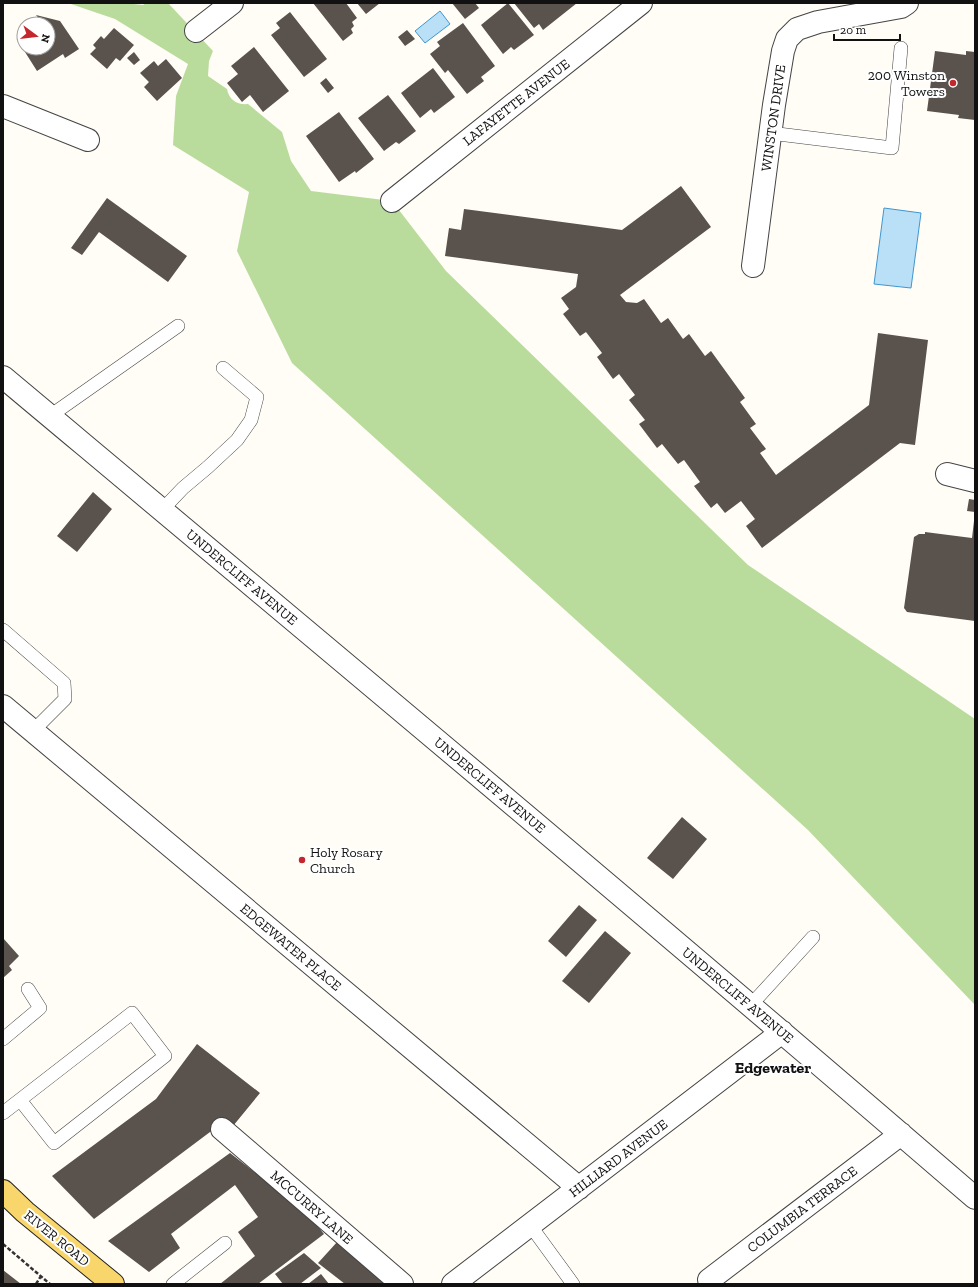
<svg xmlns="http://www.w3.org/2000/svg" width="978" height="1287" font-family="'Zilla Slab',serif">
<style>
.forest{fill:#b9dc9c}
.water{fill:#b9e0f7;stroke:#3f96cf}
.building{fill:#5a524d}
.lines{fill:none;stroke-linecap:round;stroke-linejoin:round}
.lane-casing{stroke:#444;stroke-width:14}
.street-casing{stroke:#444;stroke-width:24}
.primary-casing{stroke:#222;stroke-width:24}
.path{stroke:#333;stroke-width:2.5;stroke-dasharray:4 2;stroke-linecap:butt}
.lane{stroke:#fff;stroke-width:13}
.street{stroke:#fff;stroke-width:22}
.primary{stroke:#f9d66b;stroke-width:22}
.poi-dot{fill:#c4262e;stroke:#fff;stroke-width:1.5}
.labels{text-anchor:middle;stroke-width:4;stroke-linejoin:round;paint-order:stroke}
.poi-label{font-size:14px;fill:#111;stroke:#fff;text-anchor:end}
.street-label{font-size:14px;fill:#111;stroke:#fff}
.quarter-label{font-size:16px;font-weight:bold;fill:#111;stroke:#fff}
</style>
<rect width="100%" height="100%" fill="#fffdf5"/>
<path class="forest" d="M 68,3 L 133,3 L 134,4 L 143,5 L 146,3 L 168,3 L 213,51 L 209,61 L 208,76 L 227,89 C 229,100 237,105 248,104 L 282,132 L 291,161 L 311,191 L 392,201 L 446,271 L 748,565 L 975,719 L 975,1005 L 808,830 L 292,363 L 237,251 L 249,192 L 173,145 L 176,96 L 188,64 L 115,19 Z"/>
<path class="water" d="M 440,11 L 450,24 L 425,43 L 415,31 Z
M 884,208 L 921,213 L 911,288 L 874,284 Z"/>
<path class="building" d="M 313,3 L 346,3 L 357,18 L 352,22 L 354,26 L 351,29 L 353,33 L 343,41 Z
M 357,3 L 380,3 L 366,14 Z
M 452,3 L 475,3 L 479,8 L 465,19 Z
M 508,3 L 534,35 L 514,50 L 511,47 L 503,54 L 481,25 Z
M 514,3 L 577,3 L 543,30 L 539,24 L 534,28 Z
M 290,12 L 327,59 L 304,77 L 271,35 L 280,28 L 276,23 Z
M 36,15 L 60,21 L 79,49 L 65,58 L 63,54 L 37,71 L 25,52 L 31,48 L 48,48 L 48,37 L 50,35 L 48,32 L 48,24 L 43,24 Z
M 463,23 L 495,66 L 481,77 L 484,81 L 467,94 L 448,70 L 445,73 L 430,54 L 440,46 L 437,42 Z
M 114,28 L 134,45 L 120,61 L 116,58 L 107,69 L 90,54 L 96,48 L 93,45 L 101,36 L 104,39 Z
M 407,30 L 415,39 L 405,46 L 398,37 Z
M 254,47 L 289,91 L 263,112 L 250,95 L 242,102 L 227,83 L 238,74 L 231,66 Z
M 935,51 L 966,55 L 966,51 L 975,52 L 975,120 L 958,118 L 959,115 L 927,111 Z
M 134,52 L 140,60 L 134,65 L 127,58 Z
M 166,59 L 182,78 L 157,101 L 144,87 L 149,82 L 140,73 L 154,61 L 158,66 Z
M 433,68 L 455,97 L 434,113 L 431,109 L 420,118 L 401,93 Z
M 326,78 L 334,88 L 328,93 L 320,83 Z
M 388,95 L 416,131 L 399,144 L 396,142 L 384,151 L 358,118 Z
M 339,112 L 374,159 L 356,173 L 355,171 L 339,182 L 306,136 Z
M 681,186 L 711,227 L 620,295 L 626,302 L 637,303 L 644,299 L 661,323 L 668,318 L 683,339 L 689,334 L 705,356 L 711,351 L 745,398 L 740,402 L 756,424 L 750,428 L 766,449 L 760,453 L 776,475 L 869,405 L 878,333 L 928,340 L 915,445 L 900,443 L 762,548 L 746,526 L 755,519 L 741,501 L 725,513 L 717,503 L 711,508 L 694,486 L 700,482 L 684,460 L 678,464 L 662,444 L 657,448 L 639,424 L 645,420 L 629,400 L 635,395 L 619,374 L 613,379 L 597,357 L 602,353 L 586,332 L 580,336 L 563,314 L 569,309 L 561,298 L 576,287 L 578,274 L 445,256 L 449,228 L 461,230 L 464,209 L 622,230 Z
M 107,198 L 187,256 L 168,282 L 99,232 L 82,255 L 71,248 Z
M 93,492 L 112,509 L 77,552 L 57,536 Z
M 969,499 L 975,500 L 975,512 L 967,511 Z
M 974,521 L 975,521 L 975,621 L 907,612 L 904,608 L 914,537 L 919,534 L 925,534 L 925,532 L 972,538 Z
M 682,817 L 707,839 L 673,879 L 647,858 Z
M 579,905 L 597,920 L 566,957 L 548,941 Z
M 605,931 L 631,953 L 589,1003 L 562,981 Z
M 3,938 L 19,956 L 9,966 L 12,970 L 3,978 Z
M 197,1044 L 260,1093 L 233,1126 L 226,1120 L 94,1219 L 52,1176 L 156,1099 Z
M 230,1153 L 308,1214 L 324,1234 L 258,1284 L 220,1284 L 255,1256 L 238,1232 L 258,1217 L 235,1185 L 171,1234 L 180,1248 L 149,1272 L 108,1241 Z
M 338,1241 L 393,1284 L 345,1284 L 318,1263 Z
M 304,1253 L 321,1268 L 300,1284 L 283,1284 L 275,1274 Z
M 3,1270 L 21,1284 L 3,1284 Z
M 321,1274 L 329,1284 L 308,1284 Z"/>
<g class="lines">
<g class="lane-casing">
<path id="lane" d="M 770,133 L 892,148 L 901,48
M 50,416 L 178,326
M 162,510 L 183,488 L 208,467 L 237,440 L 251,420 L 257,397 L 223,368
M 3,630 L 64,683 L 65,699 L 33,731
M 750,1006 L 813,937
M 3,1039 L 40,1008 L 28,989
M 3,1113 L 132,1013 L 165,1056 L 54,1143 L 20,1100
M 530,1225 L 573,1284
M 173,1284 L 225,1243"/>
</g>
<g class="street-casing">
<path id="street" d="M 196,31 L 232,3
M 3,106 L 88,140
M 392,201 L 641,3
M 753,266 L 774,105 L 783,51 L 787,39 L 797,29 L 818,22 L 901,7 L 907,3
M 3,377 C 328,649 654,921 975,1198
M 947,474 L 975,481
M 3,706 L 579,1188
M 222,1129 L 402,1284
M 453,1284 L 782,1032
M 713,1284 L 709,1280 L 901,1134"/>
</g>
<g class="primary-casing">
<path id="primary" d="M 3,1191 L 25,1212 L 113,1284"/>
</g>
<path class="path" d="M 3,1244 L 50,1284
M 36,1284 L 41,1276"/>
<use href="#lane" class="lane"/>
<use href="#street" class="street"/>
<use href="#primary" class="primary"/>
</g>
<g class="poi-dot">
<circle cx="953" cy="83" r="4"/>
<circle cx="302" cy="860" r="4"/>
</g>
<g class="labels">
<g class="poi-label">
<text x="945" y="80">200 Winston<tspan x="945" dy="16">Towers</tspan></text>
<text x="310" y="857" text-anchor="start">Holy Rosary<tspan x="310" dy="16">Church</tspan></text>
</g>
<g class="street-label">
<text transform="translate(516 102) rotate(-38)" y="5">LAFAYETTE AVENUE</text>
<text transform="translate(773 118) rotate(-82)" y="5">WINSTON DRIVE</text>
<text transform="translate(242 577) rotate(40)" y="5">UNDERCLIFF AVENUE</text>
<text transform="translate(490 785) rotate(40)" y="5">UNDERCLIFF AVENUE</text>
<text transform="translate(291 947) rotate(40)" y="5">EDGEWATER PLACE</text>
<text transform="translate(738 995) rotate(40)" y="5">UNDERCLIFF AVENUE</text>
<text transform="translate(618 1158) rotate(-37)" y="5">HILLIARD AVENUE</text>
<text transform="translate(312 1207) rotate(41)" y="5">MCCURRY LANE</text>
<text transform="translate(802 1209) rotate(-37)" y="5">COLUMBIA TERRACE</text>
<text transform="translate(57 1238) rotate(39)" y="5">RIVER ROAD</text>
</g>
<g class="quarter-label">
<text x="773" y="1073">Edgewater</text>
</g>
</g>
<rect width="978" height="1287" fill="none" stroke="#111111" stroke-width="8"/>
<g transform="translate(36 36) rotate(105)"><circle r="19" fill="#ffffff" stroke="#a0a0a0"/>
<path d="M0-3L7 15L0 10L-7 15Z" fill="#c4262e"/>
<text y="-6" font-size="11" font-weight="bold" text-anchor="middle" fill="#111111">N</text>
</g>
<path d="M834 34v6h66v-6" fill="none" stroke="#111111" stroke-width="2"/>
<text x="840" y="34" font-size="12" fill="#111111" stroke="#ffffff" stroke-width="3" paint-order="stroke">20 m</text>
</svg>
